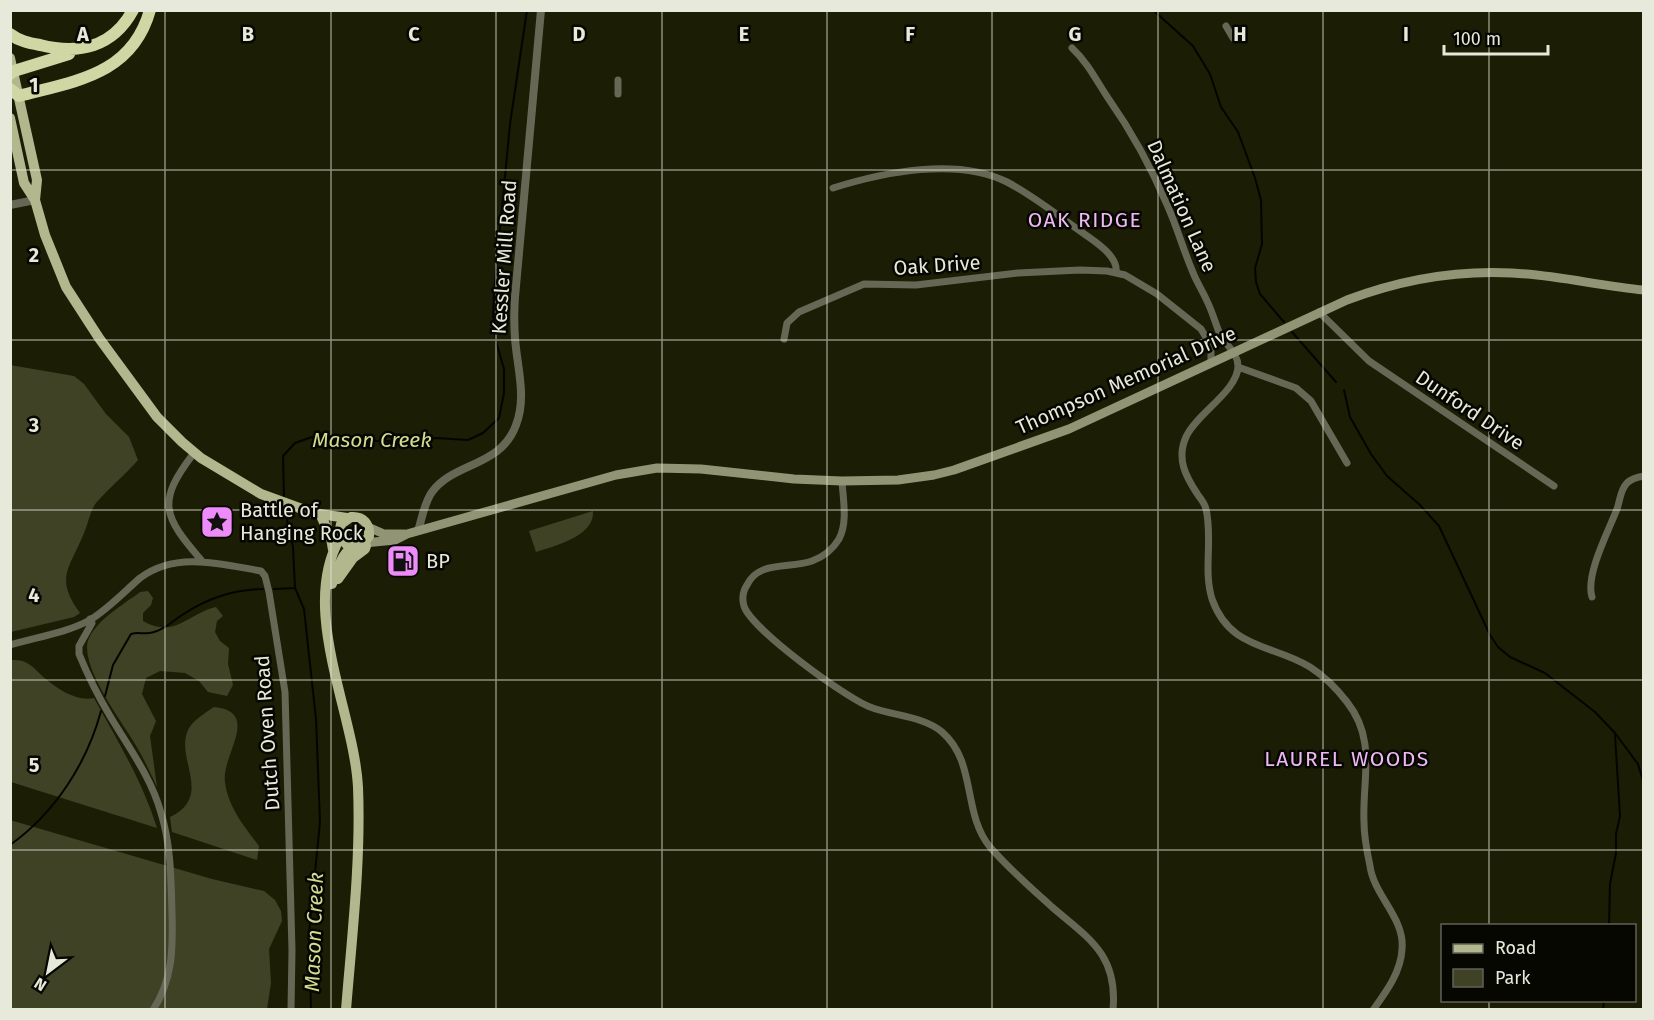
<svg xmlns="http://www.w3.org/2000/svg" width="1654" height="1020" font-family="'Fira Sans',sans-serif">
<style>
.green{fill:#404225}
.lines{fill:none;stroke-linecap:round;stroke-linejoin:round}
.stream{stroke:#050500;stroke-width:2}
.minor{stroke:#666855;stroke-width:7}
.tertiary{stroke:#666855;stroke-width:8}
.secondary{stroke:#919575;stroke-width:9}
.primary{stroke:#b2b78e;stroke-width:10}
.motorway{stroke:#d0d6a4;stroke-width:12}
.grid{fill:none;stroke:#e7e9da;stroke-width:1.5;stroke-opacity:0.55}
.labels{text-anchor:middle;stroke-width:5;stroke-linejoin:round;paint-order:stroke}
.street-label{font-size:20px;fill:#e7e9da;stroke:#060701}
.poi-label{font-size:20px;fill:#e7e9da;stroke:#060701;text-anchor:start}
.neighbourhood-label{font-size:21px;letter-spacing:1.5px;fill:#eeb8f4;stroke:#060701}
.water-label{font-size:21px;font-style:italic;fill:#d4dc91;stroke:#060701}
.grid-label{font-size:20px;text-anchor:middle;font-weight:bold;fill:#e7e9da;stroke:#060701;stroke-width:5;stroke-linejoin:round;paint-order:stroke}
</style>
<rect width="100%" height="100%" fill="#1c1d05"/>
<path class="green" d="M 10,365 L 74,376 L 84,384 L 106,414 L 129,437 L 138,460 C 125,475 109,488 96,503 C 90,511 88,524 84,533 C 70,568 54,578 80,613 L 74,617 L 11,632 Z
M 593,511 C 595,536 555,546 536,552 L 529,531 Z
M 148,591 L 153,598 L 151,605 L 143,613 L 143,621 C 175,639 187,614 216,607 L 223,616 L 217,621 L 215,632 L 220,641 L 229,648 L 228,664 L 233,685 L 227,696 L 208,692 L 199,681 L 185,673 L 160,671 L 146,678 L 142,694 L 156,721 L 150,736 L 157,787 C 151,774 145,761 138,749 C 125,725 77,665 89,638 C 99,618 123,605 140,592 Z
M 11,660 C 15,660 21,660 25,662 C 34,666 39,674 47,680 C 59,690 78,702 94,698 C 118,742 142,780 157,828 L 11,782 Z
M 214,707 C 262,712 221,755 225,782 C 228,807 244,826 259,846 L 257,860 L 172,832 L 170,817 C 215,795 173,758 189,728 C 195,719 205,713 214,707 Z
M 10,820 L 212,879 L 264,891 L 275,900 L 281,911 L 282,921 L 269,949 L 271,983 L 267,1009 L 11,1009 Z"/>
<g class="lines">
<path class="stream" d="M 1153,10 L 1193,46 L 1210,74 L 1221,107 L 1238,132 L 1255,178 L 1261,200 L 1262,244 L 1255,268 L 1256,282 L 1260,294 L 1284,322
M 1292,332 L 1336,382
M 1344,390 L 1350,417 L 1371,454 L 1387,476 L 1420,505 L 1439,526 L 1490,635 L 1498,647 L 1510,657 L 1545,673 L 1595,712 L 1615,733 L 1638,764 L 1644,784
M 284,498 L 283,456 L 295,443 L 312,437 L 333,437 L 348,441 L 413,441 L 436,438 L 468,440 L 483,433 L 499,418 L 504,393 L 504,369 L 496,341 L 493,315 L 494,292 L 510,124 L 527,10
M 284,507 L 293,547 L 295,588 L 304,609 L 316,719 L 320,822 L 309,933 L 311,1010
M 274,589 L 295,588
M 105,696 L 113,665 L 131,634 C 138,632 142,634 149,633 C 161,632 173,621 182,615 C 208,598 232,590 263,589
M 10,845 C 55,813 87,763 101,711
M 1609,926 L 1610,884 L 1616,853 L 1616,834 L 1620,816 L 1615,735
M 1603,1010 L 1604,1000"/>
<path class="minor" d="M 1226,26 L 1233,38
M 1072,48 C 1088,63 1096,80 1108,98 C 1132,132 1152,169 1168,207 C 1177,227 1183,249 1192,270 C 1196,281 1202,290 1207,301 C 1212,311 1215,322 1219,332 C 1224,344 1238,352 1238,366 C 1238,391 1196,414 1186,437 C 1176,459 1186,477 1198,495 C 1201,499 1205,504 1206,509 C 1213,539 1203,570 1212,599 C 1230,650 1273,644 1310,667 C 1324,676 1337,689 1347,702 C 1377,740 1362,778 1364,822 C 1364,836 1367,852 1370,866 C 1374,896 1405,918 1402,949 C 1401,972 1386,992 1373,1010
M 618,80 L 618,94
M 833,188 C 884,172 957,157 1007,182 C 1034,196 1058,216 1083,233 C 1095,242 1119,256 1116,273
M 1319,312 L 1369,361 L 1554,486
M 784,339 L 787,323 L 799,312 L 864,284 L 916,285 L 1018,273 L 1080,270 L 1107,271 L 1125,275 L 1157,294 L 1201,329 L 1211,346 L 1211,362
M 1238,367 L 1296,388 L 1311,401 L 1347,463
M 194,453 C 156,502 163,516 202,561
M 842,481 C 843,499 848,522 839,539 C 833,549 823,557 812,561 C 790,569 759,560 747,585 C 743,591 742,599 744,606 C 751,629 846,698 870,707 C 893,716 923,716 942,732 C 977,762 962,813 990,847 C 1008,868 1031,888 1052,907 C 1088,938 1118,954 1113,1010
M 1592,597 C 1585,575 1609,530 1617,509 C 1620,501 1620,490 1627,483 C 1631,479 1637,477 1644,476
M 90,619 L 92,623 L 79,646 L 79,654 C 88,676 98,696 110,716 C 129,748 151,777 161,813 C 171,845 171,879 172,913 C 173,948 173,979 153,1010
M 10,645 C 37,637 66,633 90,620 C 108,609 124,592 140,578 C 175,551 222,564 261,571 L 265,576 L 269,592 L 285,692 L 292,950 L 291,1010"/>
<path class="tertiary" d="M 10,205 L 35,200
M 418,531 C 422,519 424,503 432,492 C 454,462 501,467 516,425 C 527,397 517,367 515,338 C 514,324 514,311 515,297 L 541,10"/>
<path class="secondary" d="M 368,527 L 384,534 L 404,534
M 364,543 L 395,540 L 407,534 L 616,475 L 657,468 L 701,469 L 794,479 L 842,481 L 898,480 L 934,475 L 954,470 L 1069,429 L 1347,300 C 1400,280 1455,270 1512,273 C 1556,275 1600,286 1644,290"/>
<path class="primary" d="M 10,58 L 37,180 L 35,200
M 10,118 L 24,183 L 35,200 L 45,235 L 66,287 L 99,338 L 157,417 L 182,442 L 201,458 L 261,494 L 313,513 L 347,518
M 322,518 L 331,538 L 333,550
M 340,538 C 299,609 354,712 358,787 C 361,861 352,935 346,1010
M 338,579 L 353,558 L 365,549 L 366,546
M 332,584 C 336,574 339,561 346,553 C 354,545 364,546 369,536 C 370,524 363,516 351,517 L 341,524 L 339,535 L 347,545 L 357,547"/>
<path class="motorway" d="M 10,34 C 19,41 29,43 40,45 C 79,55 113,47 133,10
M 10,74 L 14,71 L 69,54
M 10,89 L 19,96 C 75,81 132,75 150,10"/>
</g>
<path class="grid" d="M 165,10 L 165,1010M 331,10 L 331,1010M 496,10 L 496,1010M 662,10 L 662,1010M 827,10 L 827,1010M 992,10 L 992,1010M 1158,10 L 1158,1010M 1323,10 L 1323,1010M 1489,10 L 1489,926M 10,170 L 1644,170M 10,340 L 1644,340M 10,510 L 1644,510M 10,680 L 1644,680M 10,850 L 1644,850M 1489,1000 L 1489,1010"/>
<defs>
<g id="sight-square" transform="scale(1.725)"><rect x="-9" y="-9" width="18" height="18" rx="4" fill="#ed8cf9" stroke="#060701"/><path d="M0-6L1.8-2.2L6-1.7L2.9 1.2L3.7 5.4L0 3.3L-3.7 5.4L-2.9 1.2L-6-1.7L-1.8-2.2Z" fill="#111"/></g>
<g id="fuel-square" transform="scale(1.725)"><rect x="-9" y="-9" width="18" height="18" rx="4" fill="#ed8cf9" stroke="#060701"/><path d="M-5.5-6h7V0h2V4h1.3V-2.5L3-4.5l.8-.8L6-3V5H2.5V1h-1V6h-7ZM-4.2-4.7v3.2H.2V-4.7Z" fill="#111"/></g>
</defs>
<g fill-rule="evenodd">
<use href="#sight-square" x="217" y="522"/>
<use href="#fuel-square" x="403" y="561"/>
</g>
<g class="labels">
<g class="street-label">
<text transform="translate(1182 206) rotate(66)" y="7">Dalmation Lane</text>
<text transform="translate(504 257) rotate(-86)" y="7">Kessler Mill Road</text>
<text transform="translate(937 265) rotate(-4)" y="7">Oak Drive</text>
<text transform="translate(1126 380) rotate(-24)" y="7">Thompson Memorial Drive</text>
<text transform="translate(1470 410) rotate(34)" y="7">Dunford Drive</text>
<text transform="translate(267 733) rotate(-94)" y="7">Dutch Oven Road</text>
</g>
<g class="poi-label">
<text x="240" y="517">Battle of<tspan x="240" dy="23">Hanging Rock</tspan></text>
<text x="426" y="568">BP</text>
</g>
<g class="neighbourhood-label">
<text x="1085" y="227">OAK RIDGE</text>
<text x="1347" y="766">LAUREL WOODS</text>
</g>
<g class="water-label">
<text x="372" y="447">Mason Creek</text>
<text transform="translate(314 932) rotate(-88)" y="7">Mason Creek</text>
</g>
</g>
<g class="grid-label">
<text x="83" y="41">A</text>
<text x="248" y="41">B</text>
<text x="414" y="41">C</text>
<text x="579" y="41">D</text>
<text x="744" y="41">E</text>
<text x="910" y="41">F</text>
<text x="1075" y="41">G</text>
<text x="1240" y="41">H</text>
<text x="1406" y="41">I</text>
<text x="34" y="92">1</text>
<text x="34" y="262">2</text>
<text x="34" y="432">3</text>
<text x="34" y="602">4</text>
<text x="34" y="772">5</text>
</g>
<rect width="1654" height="1020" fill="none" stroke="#e7e9da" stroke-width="24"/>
<rect x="1441" y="924" width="195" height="78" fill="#060701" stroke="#606158" stroke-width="1.5"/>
<rect x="1453" y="944" width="30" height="9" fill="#b2b78e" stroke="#606158" stroke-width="1.5"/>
<text x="1495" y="954" font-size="18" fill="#e7e9da">Road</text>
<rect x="1453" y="969" width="30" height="18" fill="#404225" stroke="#606158" stroke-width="1.5"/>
<text x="1495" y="984" font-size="18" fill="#e7e9da">Park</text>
<g transform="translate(48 972) rotate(212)" stroke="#060701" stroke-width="4.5" paint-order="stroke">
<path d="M0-4.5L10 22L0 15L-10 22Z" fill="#e7e9da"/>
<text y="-9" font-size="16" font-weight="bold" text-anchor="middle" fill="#e7e9da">N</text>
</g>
<path d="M1444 45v9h104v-9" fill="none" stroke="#e7e9da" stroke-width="3"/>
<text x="1453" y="45" font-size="18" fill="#e7e9da" stroke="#060701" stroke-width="4.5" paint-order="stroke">100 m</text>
</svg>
